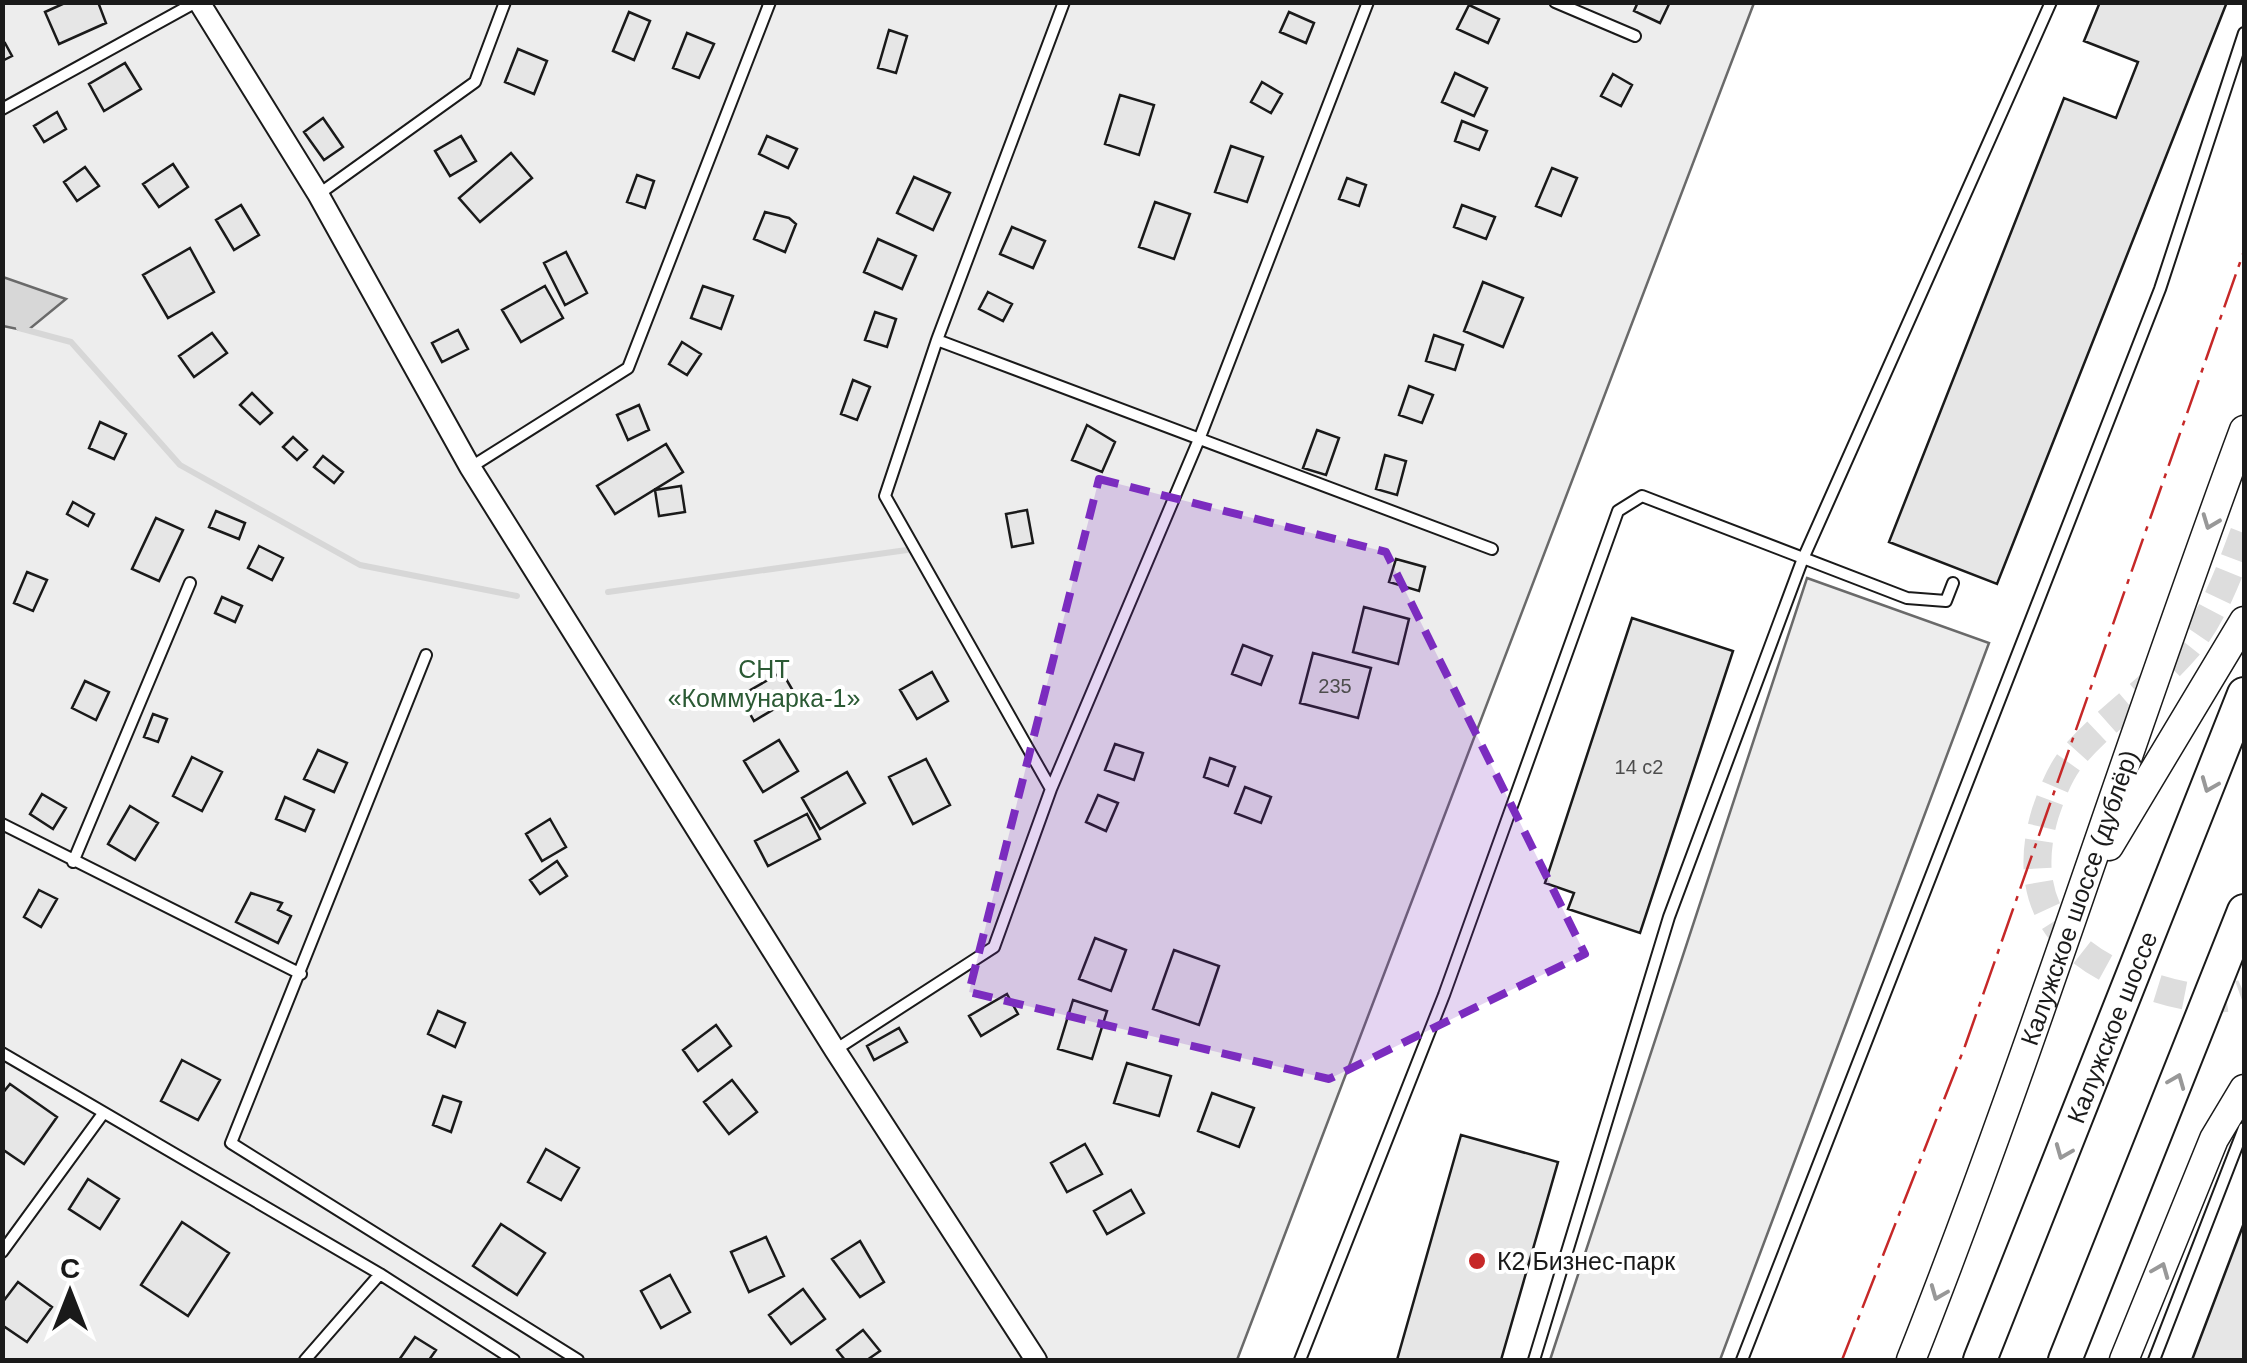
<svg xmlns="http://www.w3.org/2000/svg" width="2247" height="1363" font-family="Helvetica,sans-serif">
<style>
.built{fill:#ededed;stroke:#6a6a6a;stroke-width:2.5}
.water{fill:#d7d7d7;stroke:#6a6a6a;stroke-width:2.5}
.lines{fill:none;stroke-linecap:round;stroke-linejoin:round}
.stream{stroke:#d7d7d7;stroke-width:6}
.building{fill:#e6e6e6;stroke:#1a1a1a;stroke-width:2.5}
.secondary-tunnel{stroke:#ddd;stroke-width:28;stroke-dasharray:28 14;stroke-linecap:butt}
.service-casing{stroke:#1a1a1a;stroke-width:14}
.minor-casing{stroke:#1a1a1a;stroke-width:24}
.secondary-casing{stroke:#1a1a1a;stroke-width:31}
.trunk-casing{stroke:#1a1a1a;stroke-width:36}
.service{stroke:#fff;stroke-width:10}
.minor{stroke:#fff;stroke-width:20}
.secondary{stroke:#fff;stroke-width:28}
.trunk{stroke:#fff;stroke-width:32}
.power{stroke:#c62828;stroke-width:2.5;stroke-dasharray:35 8 5 8;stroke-linecap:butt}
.oneway{stroke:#989898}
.marked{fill:#7b2cbf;fill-opacity:0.2;stroke:#7b2cbf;stroke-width:8;stroke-dasharray:20 12;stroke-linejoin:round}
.poi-dot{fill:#c62828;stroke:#fff;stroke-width:4}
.labels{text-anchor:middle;stroke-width:8;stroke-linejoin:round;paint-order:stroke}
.number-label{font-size:20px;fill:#4d4d4d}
.park-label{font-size:25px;fill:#2b5a34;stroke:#fff}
.street-label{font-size:25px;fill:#1a1a1a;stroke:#fff}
.poi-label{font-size:25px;fill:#1a1a1a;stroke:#fff;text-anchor:start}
</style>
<rect width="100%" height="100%" fill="#fff"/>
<path class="built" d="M 3,3 L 1754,3 L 1237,1360 L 3,1360 Z
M 1807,578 L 1989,643 L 1720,1360 L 1550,1360 Z"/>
<path class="water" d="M 2,277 L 3,277 L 66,299 L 27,331 L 3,326 Z"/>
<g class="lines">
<path class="stream" d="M 19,328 L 71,342 L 180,465 L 360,565 L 517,596
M 608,592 L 914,549"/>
</g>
<path class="building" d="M 67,2 L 98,2 L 106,23 L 59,44 L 45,12 Z
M 1638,2 L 1670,2 L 1660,23 L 1634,11 Z
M 2100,2 L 2227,2 L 1997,584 L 1889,542 L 2064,98 L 2116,118 L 2138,62 L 2084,41 Z
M 1469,5 L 1499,19 L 1488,43 L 1457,29 Z
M 629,12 L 650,21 L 634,60 L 613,51 Z
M 1289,12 L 1314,23 L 1306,43 L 1280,32 Z
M 889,30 L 907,36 L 896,73 L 878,68 Z
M 687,33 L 714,44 L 699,78 L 673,68 Z
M 5,43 L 12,56 L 2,61 L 2,44 Z
M 518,49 L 547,61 L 534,94 L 505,82 Z
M 125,63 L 141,89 L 104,111 L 89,84 Z
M 1455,73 L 1487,88 L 1474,116 L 1442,102 Z
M 1613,74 L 1632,85 L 1621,106 L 1601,96 Z
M 1262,82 L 1282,94 L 1271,113 L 1251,102 Z
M 1120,95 L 1154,105 L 1139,155 L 1105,144 Z
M 57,112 L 66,129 L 44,142 L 34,126 Z
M 323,118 L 343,147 L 324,160 L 304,132 Z
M 1462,121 L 1487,131 L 1479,150 L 1455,141 Z
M 461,136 L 476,161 L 450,176 L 435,151 Z
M 767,136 L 797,149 L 788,168 L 759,154 Z
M 1231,146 L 1263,157 L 1247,202 L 1215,192 Z
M 511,153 L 532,178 L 480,222 L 459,198 Z
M 173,164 L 188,187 L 159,207 L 143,184 Z
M 85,167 L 99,186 L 77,201 L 64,182 Z
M 1552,168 L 1577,178 L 1561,216 L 1536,206 Z
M 637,175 L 654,181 L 645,208 L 627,202 Z
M 914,177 L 950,193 L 933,230 L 897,213 Z
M 1347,178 L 1366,185 L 1359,206 L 1339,199 Z
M 1155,202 L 1190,214 L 1174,259 L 1139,247 Z
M 241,205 L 259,235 L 234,250 L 216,220 Z
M 1462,205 L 1495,217 L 1486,239 L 1454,227 Z
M 765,212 L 789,218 L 796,224 L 785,252 L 754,239 Z
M 1012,227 L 1045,241 L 1033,268 L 1000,254 Z
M 878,239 L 916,256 L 902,289 L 864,272 Z
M 190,248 L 214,292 L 168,318 L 143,275 Z
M 566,252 L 587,293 L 565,305 L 544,263 Z
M 1483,282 L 1523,298 L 1503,347 L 1464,331 Z
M 545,286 L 563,318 L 521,342 L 502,310 Z
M 703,286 L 733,296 L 721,329 L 691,318 Z
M 988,292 L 1012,304 L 1003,321 L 979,309 Z
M 875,312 L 896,319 L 887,347 L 865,340 Z
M 458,330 L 468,349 L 442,362 L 432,343 Z
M 212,333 L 227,353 L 194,377 L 179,356 Z
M 1434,335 L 1463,345 L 1455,370 L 1426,361 Z
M 682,342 L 701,354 L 687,375 L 669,364 Z
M 853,380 L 870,387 L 857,420 L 841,414 Z
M 1409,386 L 1433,395 L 1422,423 L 1399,415 Z
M 252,393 L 272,413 L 260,424 L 240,405 Z
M 639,405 L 649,430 L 628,440 L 617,415 Z
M 100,422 L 126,434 L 114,459 L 89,448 Z
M 1087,425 L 1115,442 L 1102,472 L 1072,460 Z
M 1317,430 L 1339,438 L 1326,475 L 1303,468 Z
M 293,437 L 307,450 L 297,460 L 283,447 Z
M 666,444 L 683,472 L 615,514 L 597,486 Z
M 1385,455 L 1406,461 L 1397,495 L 1376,489 Z
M 323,456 L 343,472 L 334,483 L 314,467 Z
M 681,486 L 685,512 L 659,516 L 655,490 Z
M 73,502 L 94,514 L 88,526 L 67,514 Z
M 1027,510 L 1033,543 L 1012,547 L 1006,514 Z
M 216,511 L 245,523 L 239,539 L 209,527 Z
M 156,518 L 183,530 L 159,581 L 132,569 Z
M 259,546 L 283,558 L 272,580 L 248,568 Z
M 1396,559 L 1425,567 L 1419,591 L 1389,582 Z
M 27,572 L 47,580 L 33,611 L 14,603 Z
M 222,597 L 242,606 L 235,622 L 215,613 Z
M 1364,607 L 1409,619 L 1398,664 L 1353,652 Z
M 1632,618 L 1733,651 L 1640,933 L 1568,909 L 1574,893 L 1545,883 Z
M 1243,645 L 1272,656 L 1261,685 L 1232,674 Z
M 1313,653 L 1371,668 L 1358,718 L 1300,703 Z
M 782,672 L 796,696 L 754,721 L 740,696 Z
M 932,672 L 948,701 L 917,719 L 900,690 Z
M 85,681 L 109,692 L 96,720 L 72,708 Z
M 153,714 L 167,719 L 158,742 L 144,737 Z
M 779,740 L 798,771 L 763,792 L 744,761 Z
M 1115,744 L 1143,753 L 1134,780 L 1105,770 Z
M 318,750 L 347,763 L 334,792 L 304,779 Z
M 192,757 L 222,772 L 202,811 L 173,796 Z
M 1210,758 L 1235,767 L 1228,786 L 1204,777 Z
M 926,759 L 950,805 L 913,824 L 889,777 Z
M 847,772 L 865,803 L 820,829 L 802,798 Z
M 1245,787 L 1271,797 L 1261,823 L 1235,813 Z
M 42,794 L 66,808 L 53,829 L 30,814 Z
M 1098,795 L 1118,803 L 1106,831 L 1086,822 Z
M 285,797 L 314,810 L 305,831 L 276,819 Z
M 130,806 L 158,823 L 135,860 L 108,844 Z
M 807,814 L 820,839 L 768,866 L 755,841 Z
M 550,819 L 566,847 L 542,861 L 526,834 Z
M 557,861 L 567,876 L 540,894 L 530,880 Z
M 39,890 L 57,899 L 41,927 L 24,917 Z
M 251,893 L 282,903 L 278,910 L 291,916 L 278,943 L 236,922 Z
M 1095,938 L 1126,950 L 1111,991 L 1079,979 Z
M 1174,950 L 1219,966 L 1199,1025 L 1153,1009 Z
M 1007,994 L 1018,1014 L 981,1036 L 969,1016 Z
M 1073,1000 L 1107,1011 L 1092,1059 L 1058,1049 Z
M 438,1011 L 465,1023 L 455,1047 L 428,1034 Z
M 716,1025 L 731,1046 L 698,1071 L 683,1050 Z
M 899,1028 L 907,1042 L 874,1060 L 867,1046 Z
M 182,1060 L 220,1080 L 198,1120 L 161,1101 Z
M 1127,1063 L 1171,1076 L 1159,1116 L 1114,1103 Z
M 732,1080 L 757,1112 L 729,1134 L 704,1102 Z
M 10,1084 L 57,1117 L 24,1164 L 2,1149 L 2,1094 Z
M 1212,1093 L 1254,1108 L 1239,1147 L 1198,1131 Z
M 443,1096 L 461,1102 L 451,1132 L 433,1125 Z
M 1461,1135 L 1558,1162 L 1501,1360 L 1397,1360 Z
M 1085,1144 L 1102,1174 L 1067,1192 L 1051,1163 Z
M 546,1149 L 579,1168 L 561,1200 L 528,1182 Z
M 88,1179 L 119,1199 L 100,1229 L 69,1209 Z
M 1131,1190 L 1144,1213 L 1107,1234 L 1094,1211 Z
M 182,1222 L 229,1253 L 188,1316 L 141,1285 Z
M 2244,1223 L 2244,1360 L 2192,1360 Z
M 501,1224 L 545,1253 L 517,1295 L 473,1266 Z
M 766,1237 L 784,1276 L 749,1292 L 731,1252 Z
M 860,1241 L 884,1282 L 860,1297 L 832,1259 Z
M 670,1275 L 690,1312 L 661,1328 L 641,1291 Z
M 18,1282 L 52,1307 L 27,1342 L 2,1325 L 2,1303 Z
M 803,1289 L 825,1319 L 791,1344 L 769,1315 Z
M 863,1330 L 880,1351 L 867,1360 L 845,1360 L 837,1350 Z
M 415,1337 L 436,1350 L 429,1360 L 399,1360 Z"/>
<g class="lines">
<path class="secondary-tunnel" d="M 2244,533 C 2229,573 2214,615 2187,648 C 2152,689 2105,718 2071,759 C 2059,774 2051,796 2045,814 C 2021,895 2055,950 2133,980 C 2164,992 2213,1007 2244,993"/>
<g class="service-casing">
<path id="service" d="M 1555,2 L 1635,36
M 2,109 L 196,2
M 319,194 L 475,82 L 505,2
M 937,340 L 1492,549
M 471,467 L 628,368 L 770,2
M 426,655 L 231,1143 L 578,1360
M 1051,789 L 885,496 L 937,340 L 1064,2
M 2,824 L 301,974
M 73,862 L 190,583
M 835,1050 L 994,947 L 1051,789 L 1200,437 L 1368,2
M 2,1053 L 380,1274 L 514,1360
M 2,1252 L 102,1115
M 305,1360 L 380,1274
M 1300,1360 L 1444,995 L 1618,511 L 1642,496 L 1907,598 L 1946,601 L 1953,583
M 1534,1360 L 1669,917 L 1802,561 L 2051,2
M 1742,1360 L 2160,289 L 2244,33
M 2154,1360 L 2244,1128"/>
</g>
<g class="minor-casing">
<path id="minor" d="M 199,2 L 318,194 L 470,467 L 835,1050 L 1036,1360"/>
</g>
<g class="secondary-casing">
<g id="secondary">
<path d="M 2109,846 L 2244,621"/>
<path id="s1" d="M 1911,1360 C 2032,1054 2129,739 2244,430"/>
<path d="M 2124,1360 L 2214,1139 L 2244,1089"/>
</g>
</g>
<g class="trunk-casing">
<g id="trunk">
<path id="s2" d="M 1980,1360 L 2244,694"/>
<path d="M 2065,1360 L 2244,911"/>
</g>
</g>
<use href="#service" class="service"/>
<use href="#minor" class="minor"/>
<use href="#secondary" class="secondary"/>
<use href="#trunk" class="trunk"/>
<path class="power" d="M 1842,1360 L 1965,1046 L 2244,251"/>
</g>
<defs><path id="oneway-chevron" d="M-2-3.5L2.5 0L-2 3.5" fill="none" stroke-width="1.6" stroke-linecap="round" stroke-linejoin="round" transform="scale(2.5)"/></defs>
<g class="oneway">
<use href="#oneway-chevron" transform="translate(2210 522) rotate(111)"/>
<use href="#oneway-chevron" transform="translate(2209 785) rotate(112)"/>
<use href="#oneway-chevron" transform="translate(2177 1081) rotate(-68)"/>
<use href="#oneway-chevron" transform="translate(2063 1152) rotate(112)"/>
<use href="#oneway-chevron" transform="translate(2161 1270) rotate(-68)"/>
<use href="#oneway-chevron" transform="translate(1938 1293) rotate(112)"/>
</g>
<path class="marked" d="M 1099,479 L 1386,552 L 1585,954 L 1329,1079 L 969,992 Z"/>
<circle class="poi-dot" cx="1477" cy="1261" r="10"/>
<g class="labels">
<g class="number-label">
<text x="1335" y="693">235</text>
<text x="1639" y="774">14 с2</text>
</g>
<g class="park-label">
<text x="764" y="678">СНТ<tspan x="764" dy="29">«Коммунарка-1»</tspan></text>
</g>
<g class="street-label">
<text dy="9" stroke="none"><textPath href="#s1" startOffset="492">Калужское шоссе (дублёр)</textPath></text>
<text dy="9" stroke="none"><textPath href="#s2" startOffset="358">Калужское шоссе</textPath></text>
</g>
<g class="poi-label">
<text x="1497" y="1270">К2 Бизнес-парк</text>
</g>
</g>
<rect width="2247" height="1363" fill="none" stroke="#1a1a1a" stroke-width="10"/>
<g transform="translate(70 1293)" stroke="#ffffff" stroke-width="8" paint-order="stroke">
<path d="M0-8L18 38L0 25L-18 38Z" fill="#1a1a1a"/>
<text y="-15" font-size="28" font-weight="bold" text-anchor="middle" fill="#1a1a1a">С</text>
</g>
</svg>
